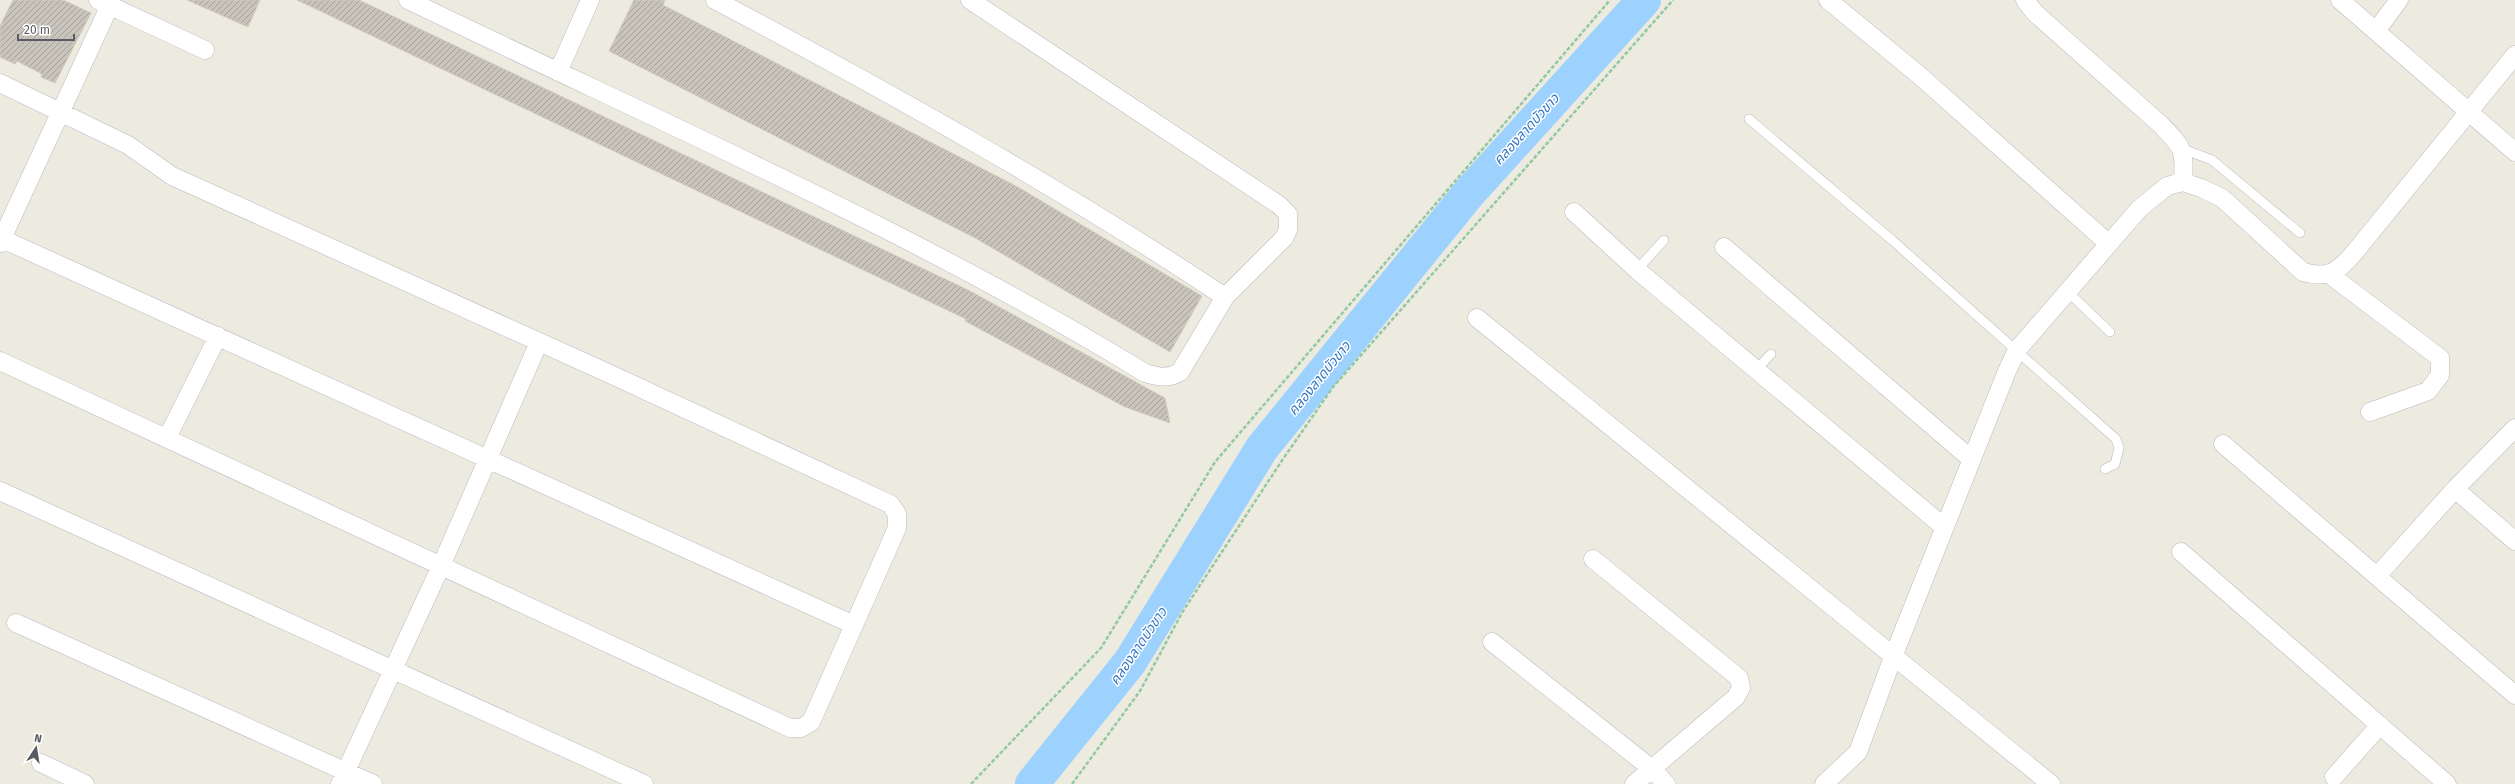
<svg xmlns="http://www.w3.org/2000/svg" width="2515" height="784" font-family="'Fira Sans','Noto Sans Thai',sans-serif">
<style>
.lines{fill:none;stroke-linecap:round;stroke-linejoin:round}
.river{stroke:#9dd2ff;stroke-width:34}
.building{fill:url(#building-hatch);stroke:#d2ccbd}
.service-casing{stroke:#b8bac0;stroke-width:10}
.minor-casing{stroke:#b8bac0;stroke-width:19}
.path{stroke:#92c8a2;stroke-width:2.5;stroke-dasharray:4 2;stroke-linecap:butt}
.service{stroke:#fff;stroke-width:9}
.minor{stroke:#fff;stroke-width:18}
.labels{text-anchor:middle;stroke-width:3;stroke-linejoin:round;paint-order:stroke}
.water-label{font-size:14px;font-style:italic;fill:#3576c2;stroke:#fff}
</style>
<defs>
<pattern id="building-hatch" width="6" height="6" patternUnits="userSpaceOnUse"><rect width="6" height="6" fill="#c8c4bc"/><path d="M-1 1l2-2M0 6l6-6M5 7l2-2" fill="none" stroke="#a5a29c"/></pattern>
</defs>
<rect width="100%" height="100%" fill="#edeadf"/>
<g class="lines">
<path class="river" d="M 1032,784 L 1130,662 L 1262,448 L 1469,193 L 1644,0"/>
</g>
<path class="building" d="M 13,0 L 63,0 L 91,13 L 55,83 L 41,77 L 42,74 L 17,61 L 15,64 L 0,57 L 0,26 Z
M 187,0 L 260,0 L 248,27 Z
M 297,0 L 359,0 L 970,291 L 1165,398 L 1170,423 L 1125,407 L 965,321 L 966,319 Z
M 634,0 L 665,0 L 663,5 L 1016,186 L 1202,296 L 1170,352 L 977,239 L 609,51 Z"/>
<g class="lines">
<g class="service-casing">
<path id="service" d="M 1749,119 L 1892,240 L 2116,439 L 2119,448 L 2115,464 L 2105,469
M 2183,149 L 2212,160 L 2300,233
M 1637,270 L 1664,240
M 2068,292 L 2110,332
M 1756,370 L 1771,354"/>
</g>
<g class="minor-casing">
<path id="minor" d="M 98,0 L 205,50
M 408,0 C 655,120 910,229 1145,373 C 1158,377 1168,379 1180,372 L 1225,297 L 1284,238 L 1288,230 L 1288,214 L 1279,205 L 970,0
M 715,0 C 889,92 1061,188 1225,297
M 1828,0 L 1919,75 L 2109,244
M 2025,0 L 2035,13 L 2160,124 C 2183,148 2185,148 2183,182
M 2340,0 L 2515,152
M 2376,31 L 2399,0
M 558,72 L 590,0
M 0,83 L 128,145 L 172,176 L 610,374 L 890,504 L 897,514 L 897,528 L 811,722 L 801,728 L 790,728 L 0,361
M 1574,212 L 1637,270 L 1944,527
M 0,238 L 854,625
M 0,243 L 110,5
M 1724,247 L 1971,459
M 2329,274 L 2440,358 L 2440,375 L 2428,391 L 2370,412
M 1477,318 L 2051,784
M 167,438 L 218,336
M 2223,444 L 2515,695
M 2455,489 L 2515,541
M 0,491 L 644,784
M 2181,552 L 2447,784
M 1593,559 L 1739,678 L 1741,688 L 1736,697 L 1634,784
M 2377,576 L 2455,489 L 2515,428
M 16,623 L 373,784
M 1492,642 L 1652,769 L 1666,784
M 41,763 L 85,784
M 2334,777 L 2380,725
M 340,784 L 441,566 L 539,342
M 1824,784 L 1858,752 L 1893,657 L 2007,371 L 2017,350 L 2139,209 L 2167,186 L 2183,182 L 2201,188 L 2222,198 L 2303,272 C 2328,279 2338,272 2354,253 L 2515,55"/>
</g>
<path class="path" d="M 971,784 L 1101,648 L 1215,462 L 1610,0
M 1072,784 L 1140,691 L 1183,611 L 1283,459 L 1333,387 L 1673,0"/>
<use href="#service" class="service"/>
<use href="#minor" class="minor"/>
</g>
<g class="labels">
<g class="water-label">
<text transform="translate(1526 129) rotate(-48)" y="5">คลองลาดบัวขาว</text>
<text transform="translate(1319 378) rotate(-51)" y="5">คลองลาดบัวขาว</text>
<text transform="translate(1138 646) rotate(-56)" y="5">คลองลาดบัวขาว</text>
</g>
</g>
<g transform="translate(36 748) rotate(12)" stroke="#ffffff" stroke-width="3" paint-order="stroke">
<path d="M0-3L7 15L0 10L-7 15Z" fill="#585c62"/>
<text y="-6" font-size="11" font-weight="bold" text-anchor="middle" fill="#585c62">N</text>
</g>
<path d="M18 34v6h56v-6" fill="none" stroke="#585c62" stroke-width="2"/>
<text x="24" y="34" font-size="12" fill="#585c62" stroke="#ffffff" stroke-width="3" paint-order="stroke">20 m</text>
</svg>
